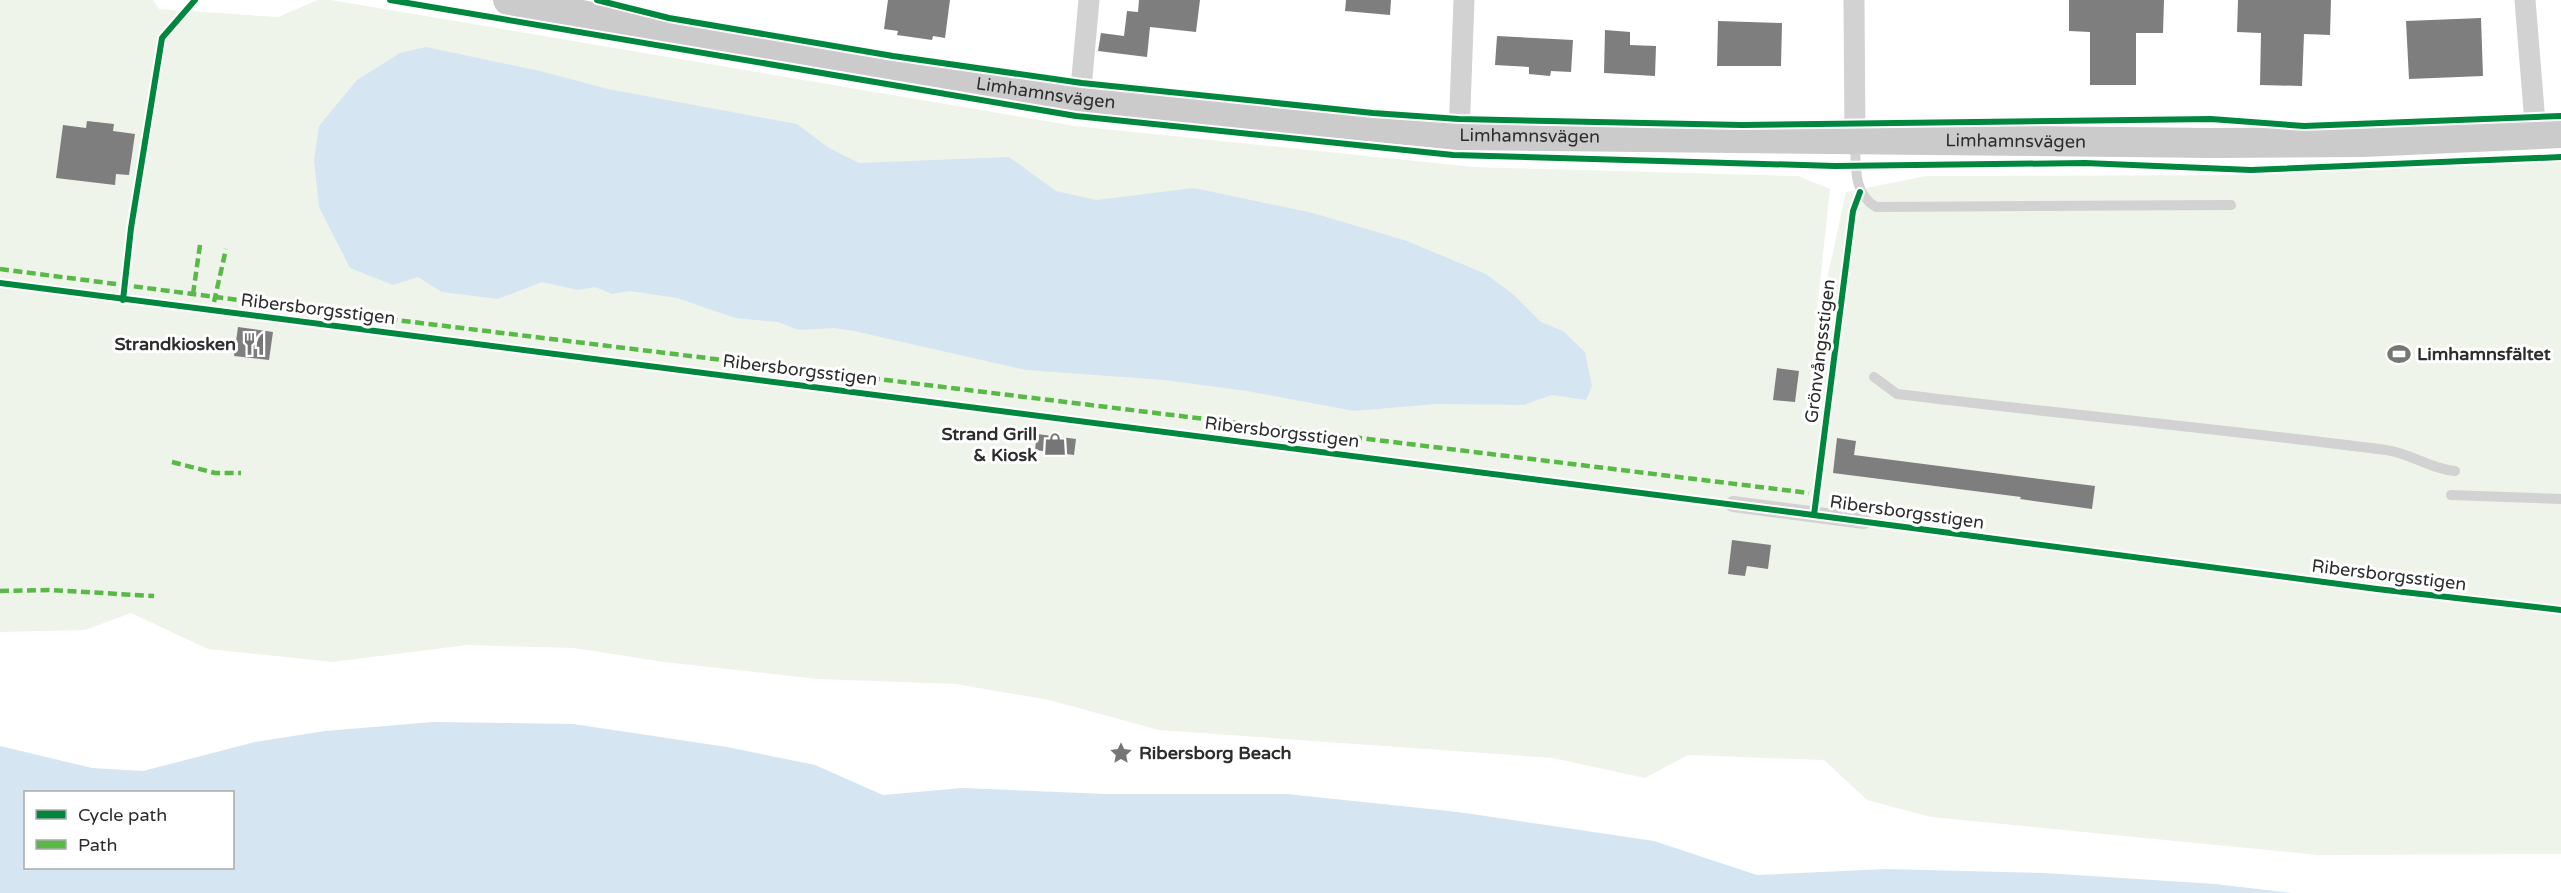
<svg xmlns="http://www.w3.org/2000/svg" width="2561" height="893" font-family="'Varela Round',sans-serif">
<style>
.green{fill:#eff4eb}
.water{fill:#d6e5f2;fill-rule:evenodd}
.building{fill:#7e7e7e}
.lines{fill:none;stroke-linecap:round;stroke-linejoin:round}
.service{stroke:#d2d2d2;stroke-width:10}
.pedestrian{stroke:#d2d2d2;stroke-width:16}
.minor{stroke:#d2d2d2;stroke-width:21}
.secondary{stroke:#cbcbcb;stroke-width:30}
.quiet{stroke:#58b947;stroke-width:4.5;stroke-dasharray:9 4.5;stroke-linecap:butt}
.cycleway-casing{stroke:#fff;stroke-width:10}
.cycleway{stroke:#00873e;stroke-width:6}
.labels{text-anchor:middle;stroke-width:6;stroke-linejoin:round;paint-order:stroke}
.street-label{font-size:18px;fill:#2d2d2d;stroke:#fff}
.poi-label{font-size:18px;font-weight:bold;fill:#2d2d2d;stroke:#fff;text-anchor:end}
</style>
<rect width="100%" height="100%" fill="#fff"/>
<path class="green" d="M 0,0 L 153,0 L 159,9 L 278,17 L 318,0 L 331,0 L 1075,126 L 1474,167 L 1798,176 L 1830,189 L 1814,339 L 1846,192 L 1926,176 L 2247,175 L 2561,162 L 2561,854 L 2318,855 L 1931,817 L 1867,800 L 1824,760 L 1688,755 L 1645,778 L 1553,758 L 1159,730 L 1049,700 L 956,684 L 818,679 L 664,662 L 574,648 L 467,645 L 333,662 L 208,649 L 131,613 L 85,630 L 0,632 Z"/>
<path class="water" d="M 426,47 L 540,71 L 608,89 L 797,124 L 829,148 L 859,163 L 1009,157 L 1056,191 L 1096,200 L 1194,188 L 1313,213 L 1407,241 L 1486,274 L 1514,295 L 1541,322 L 1563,331 L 1585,352 L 1592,386 L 1586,400 L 1552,395 L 1524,405 L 1437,404 L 1354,411 L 1247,391 L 1164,380 L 1026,370 L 854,331 L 834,328 L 799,330 L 778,322 L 735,318 L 677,298 L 629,291 L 612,294 L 595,287 L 578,290 L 542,282 L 498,299 L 442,292 L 418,277 L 393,285 L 350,268 L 319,207 L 314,160 L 319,126 L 357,80 L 400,53 Z
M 433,722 L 573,724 L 727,747 L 815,765 L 883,795 L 962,788 L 1106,794 L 1287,794 L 1458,812 L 1654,841 L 1757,875 L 1886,869 L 2044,873 L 2215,884 L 2292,893 L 0,893 L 0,746 L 92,768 L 143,771 L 255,742 L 325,731 ZM 232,792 L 232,868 L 26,868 L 26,792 Z"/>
<path class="building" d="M 888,0 L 950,0 L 945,38 L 933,36 L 932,40 L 897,35 L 898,31 L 884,29 Z
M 1139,0 L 1200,0 L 1196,32 L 1150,27 L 1147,57 L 1098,51 L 1101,33 L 1124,36 L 1127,11 L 1138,12 Z
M 1346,0 L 1391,0 L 1390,15 L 1345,11 Z
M 2069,0 L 2164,0 L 2163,33 L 2136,33 L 2136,85 L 2090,85 L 2090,32 L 2069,31 Z
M 2238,0 L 2331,0 L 2330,35 L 2304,34 L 2302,86 L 2260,85 L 2261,33 L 2237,32 Z
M 2481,18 L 2483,76 L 2409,79 L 2406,21 Z
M 1718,21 L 1782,23 L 1781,66 L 1717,66 Z
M 1605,30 L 1630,32 L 1630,45 L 1656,46 L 1655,76 L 1604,73 Z
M 1497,36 L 1573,40 L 1571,72 L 1551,71 L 1550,76 L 1529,74 L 1529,67 L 1495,65 Z
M 87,121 L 114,124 L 113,131 L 135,134 L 129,175 L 116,174 L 115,185 L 56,178 L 63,125 L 86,128 Z
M 238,327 L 273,332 L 269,360 L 234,356 Z
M 1777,368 L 1799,371 L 1795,402 L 1773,400 Z
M 1037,434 L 1076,439 L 1074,455 L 1035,450 Z
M 1837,438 L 1856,441 L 1854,455 L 2095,486 L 2092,509 L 2020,499 L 2021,497 L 1833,473 Z
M 1732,540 L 1771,545 L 1768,569 L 1747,566 L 1745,576 L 1728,574 Z"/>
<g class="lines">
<path class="service" d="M 1855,142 C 1856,166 1853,194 1876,207 L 2231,205
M 1874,377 L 1897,394 C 2060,414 2223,429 2386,450 C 2410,453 2430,469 2455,471
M 2451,495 L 2561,499"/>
<path class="pedestrian" d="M 1733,504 L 1864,521"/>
<path class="minor" d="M 1854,0 L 1855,141
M 2525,0 L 2536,135
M 1080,99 L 1089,0
M 1459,135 L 1464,0"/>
<path class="secondary" id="s1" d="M 508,0 L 724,44 L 1080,99 L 1459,135 L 2212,143 L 2363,142 L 2561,133"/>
<path class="quiet" d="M 0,269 L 331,312 L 1809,493
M 193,294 L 200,245
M 214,302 L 226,249
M 172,462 L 215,473 L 241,473
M 0,591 L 49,590 L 154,596"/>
<g class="cycleway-casing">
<path id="cycleway" d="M 390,0 L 1076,116 L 1453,155 L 1835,166 L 2085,163 L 2251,170 L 2561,157
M 597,0 L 669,18 L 893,56 L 1082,83 L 1373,113 L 1459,119 L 1742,125 L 2211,119 L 2304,126 L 2561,116
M 0,283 L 1798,513 L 2377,589 L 2561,610
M 123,300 L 131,228 L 162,38 L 195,0
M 1814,515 L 1853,211 L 1860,192"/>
</g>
<use href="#cycleway" class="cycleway"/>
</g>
<defs>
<g id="restaurant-bare" transform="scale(1.8)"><path d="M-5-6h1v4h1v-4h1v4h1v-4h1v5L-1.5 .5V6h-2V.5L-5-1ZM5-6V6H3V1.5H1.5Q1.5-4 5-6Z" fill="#767676" stroke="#fff" stroke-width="2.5" paint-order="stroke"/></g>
<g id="stadium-bare" transform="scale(1.8)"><path d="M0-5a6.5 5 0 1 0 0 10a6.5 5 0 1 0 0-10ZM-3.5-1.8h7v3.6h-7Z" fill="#767676" stroke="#fff" stroke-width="2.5" paint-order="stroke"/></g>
<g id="shop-bare" transform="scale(1.8)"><path d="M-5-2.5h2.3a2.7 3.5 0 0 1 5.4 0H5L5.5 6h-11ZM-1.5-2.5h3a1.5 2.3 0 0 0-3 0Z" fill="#767676" stroke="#fff" stroke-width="2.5" paint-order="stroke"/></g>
<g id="sight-bare" transform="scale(1.8)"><path d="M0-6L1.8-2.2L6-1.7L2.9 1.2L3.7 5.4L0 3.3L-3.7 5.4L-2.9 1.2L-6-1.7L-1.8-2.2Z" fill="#767676" stroke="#fff" stroke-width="2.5" paint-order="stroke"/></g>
</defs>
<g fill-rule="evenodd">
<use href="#restaurant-bare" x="254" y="344"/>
<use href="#stadium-bare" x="2399" y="354"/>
<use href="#shop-bare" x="1055" y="444"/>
<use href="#sight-bare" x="1121" y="753"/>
</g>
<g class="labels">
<g class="street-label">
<text dy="6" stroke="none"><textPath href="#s1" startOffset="546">Limhamnsvägen</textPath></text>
<text dy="6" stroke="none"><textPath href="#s1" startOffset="1032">Limhamnsvägen</textPath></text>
<text dy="6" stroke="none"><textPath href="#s1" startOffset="1518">Limhamnsvägen</textPath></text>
<text transform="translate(318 309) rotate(7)" y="6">Ribersborgsstigen</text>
<text transform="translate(1820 351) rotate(-83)" y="6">Grönvångsstigen</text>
<text transform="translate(800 370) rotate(7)" y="6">Ribersborgsstigen</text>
<text transform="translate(1282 432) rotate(7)" y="6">Ribersborgsstigen</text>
<text transform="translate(1907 512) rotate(8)" y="6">Ribersborgsstigen</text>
<text transform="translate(2389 575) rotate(7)" y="6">Ribersborgsstigen</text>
</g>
<g class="poi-label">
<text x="236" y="350">Strandkiosken</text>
<text x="2417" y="360" text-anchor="start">Limhamnsfältet</text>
<text x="1037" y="440">Strand Grill<tspan x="1037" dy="21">&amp; Kiosk</tspan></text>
<text x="1139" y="759" text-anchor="start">Ribersborg Beach</text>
</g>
</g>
<rect x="24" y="791" width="210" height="78" fill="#ffffff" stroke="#ababab" stroke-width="1.5"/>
<rect x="36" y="810" width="30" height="9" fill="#00873e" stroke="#ababab" stroke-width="1.5"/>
<text x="78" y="821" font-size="18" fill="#2d2d2d">Cycle path</text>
<rect x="36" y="840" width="30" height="9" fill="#58b947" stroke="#ababab" stroke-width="1.5"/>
<text x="78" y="851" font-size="18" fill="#2d2d2d">Path</text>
</svg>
